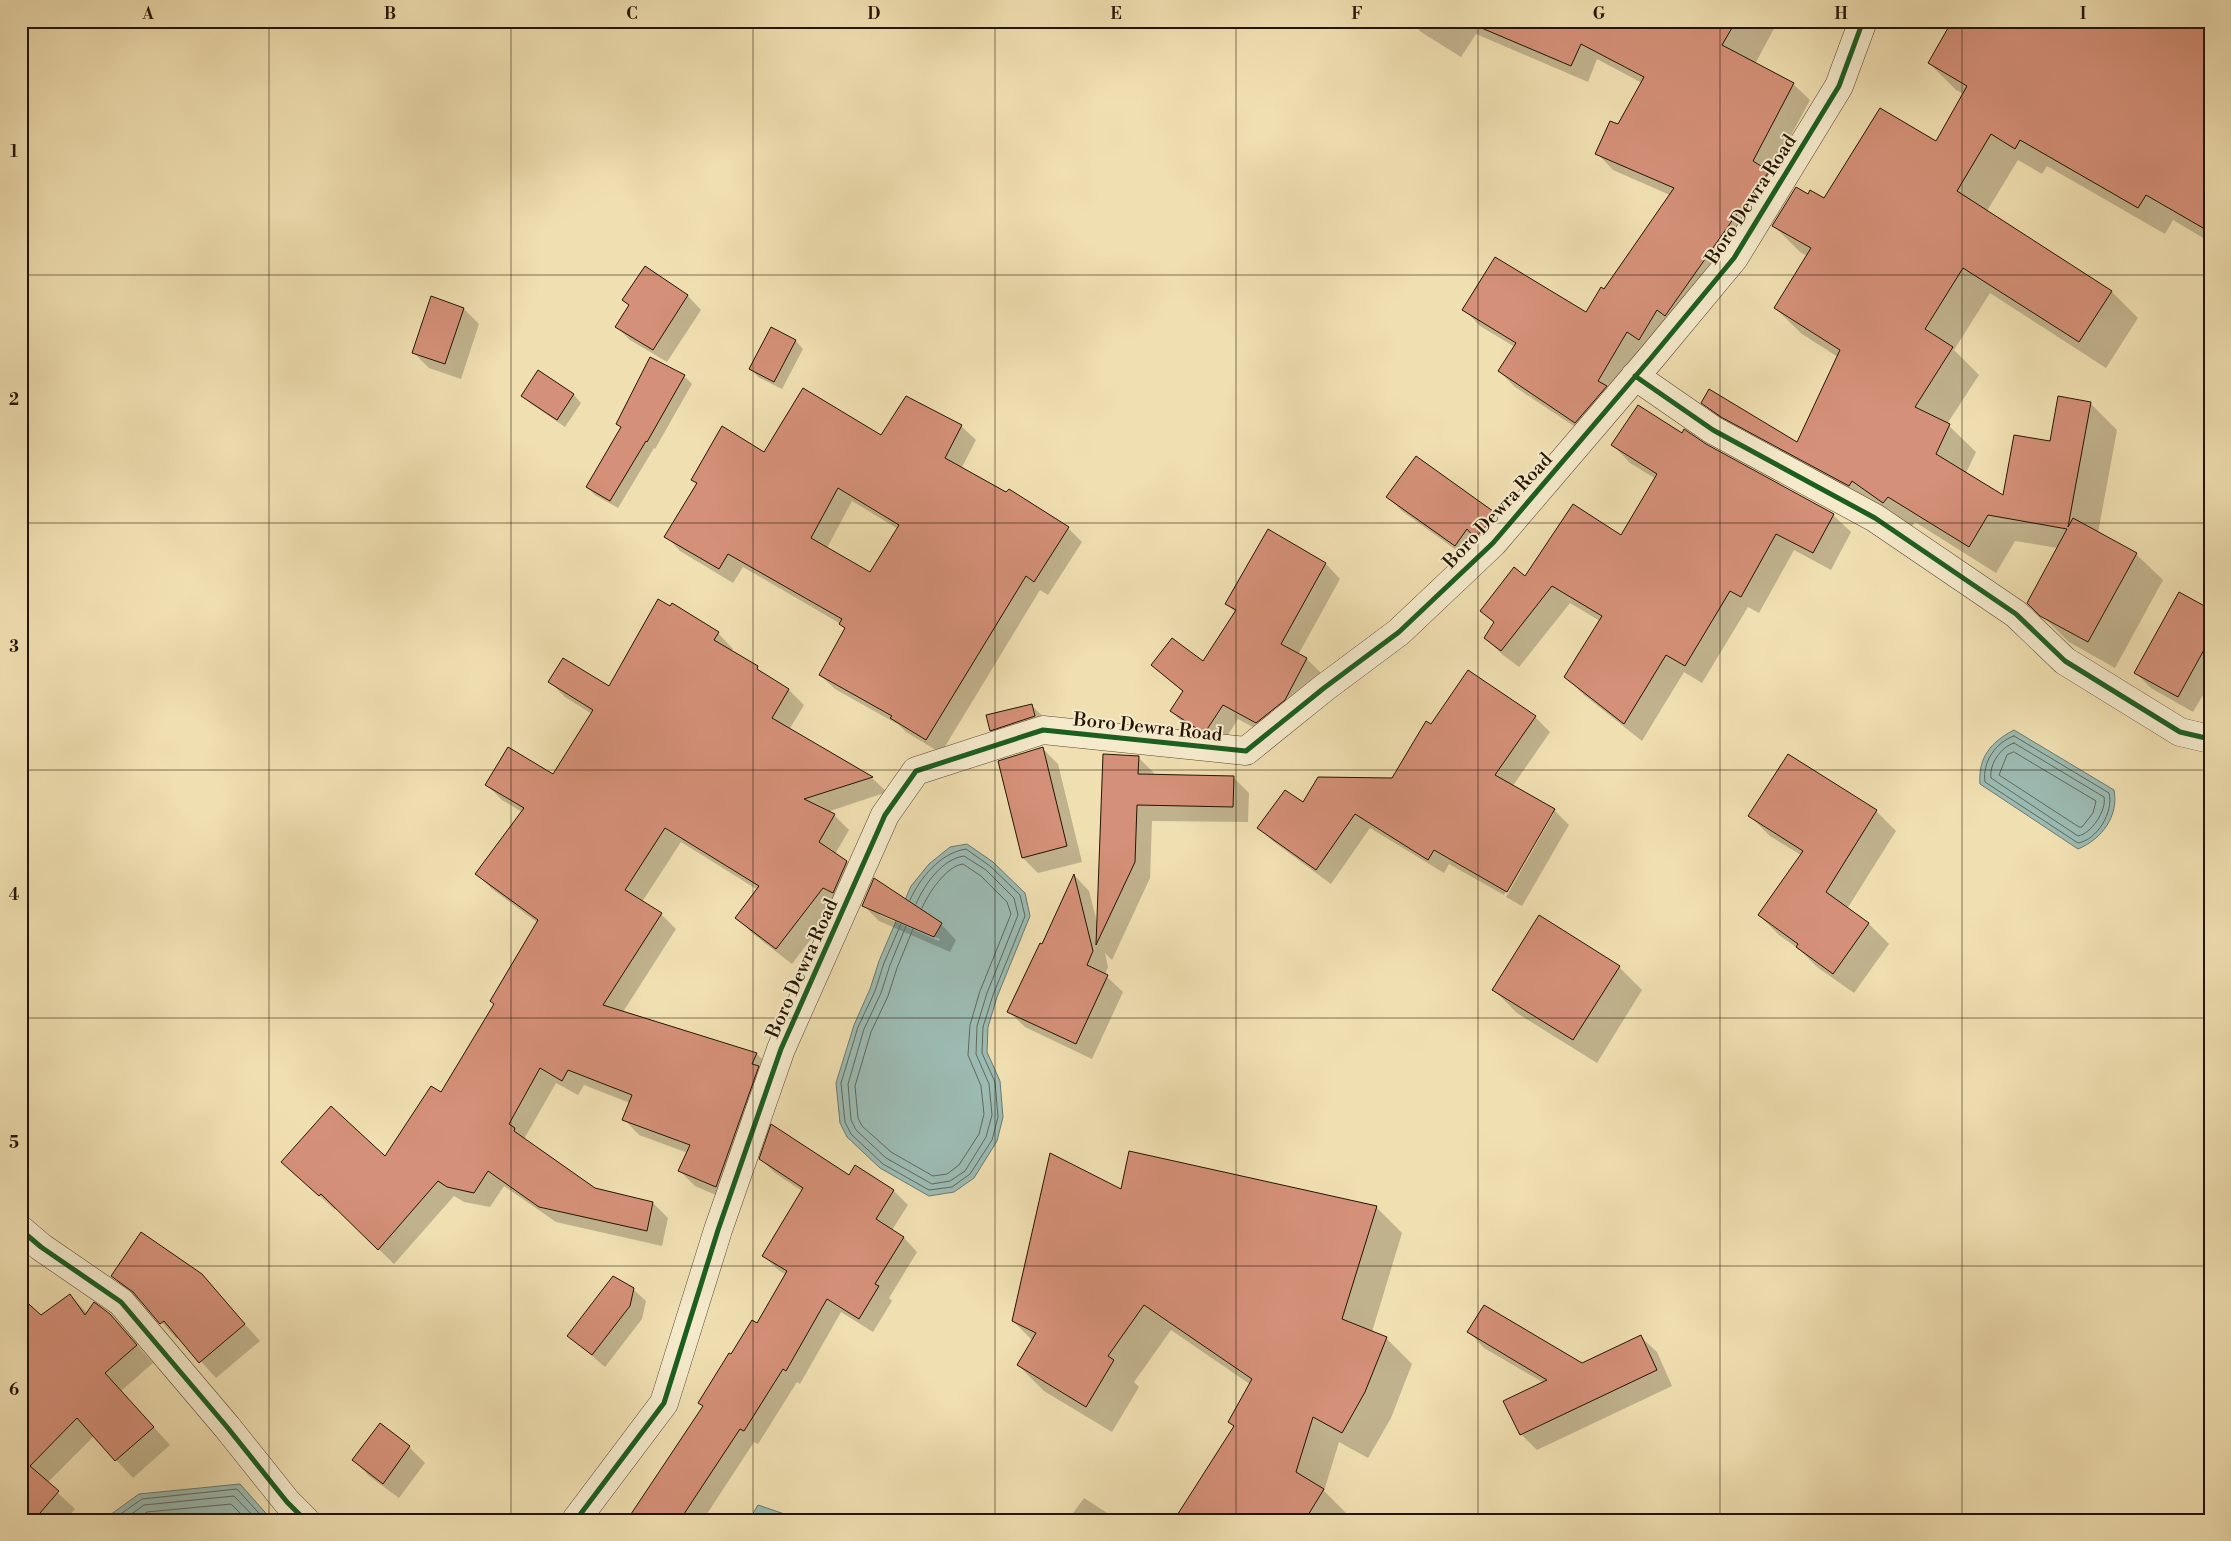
<svg xmlns="http://www.w3.org/2000/svg" width="2231" height="1541" font-family="'Libre Bodoni',serif">
<style>
.water{fill:#9cbbb3;stroke:#6c786c}
.shadow{fill:#0003;fill-rule:evenodd}
.lines{fill:none;stroke-linecap:round;stroke-linejoin:round}
.shore{stroke:#60685a;stroke-width:1}
.building{fill:#d49078;stroke:#231401;fill-rule:evenodd}
.minor-casing{stroke:#56472d;stroke-width:29}
.minor{stroke:#f5eacc;stroke-width:28}
.cycleway-casing{stroke:#f5eacc;stroke-width:8}
.cycleway{stroke:#1b5e20;stroke-width:5}
.grid{fill:none;stroke:#231401;stroke-width:1;stroke-opacity:0.55}
.labels{text-anchor:middle;stroke-width:4;stroke-linejoin:round;paint-order:stroke}
.street-label{font-size:19px;fill:#231401;stroke:#f5eacc}
.neatline{fill:none;stroke:#231401;stroke-width:2}
.grid-label{font-size:16px;text-anchor:middle;font-weight:bold;fill:#231401}
</style>
<rect width="100%" height="100%" fill="#f0dfb1"/>
<filter id="stains"><feTurbulence type="fractalNoise" baseFrequency=".004" numOctaves="4"/><feColorMatrix values="0 0 0 0 .2 0 0 0 0 .09 0 0 0 0 .02 0 0 0 .5 -.17"/></filter>
<radialGradient id="worn" r=".72"><stop offset=".6" stop-color="#630" stop-opacity="0"/><stop offset="1" stop-color="#630" stop-opacity=".3"/></radialGradient>
<path class="water" d="M 2014,730 L 2114,790 C 2119,816 2102,839 2078,849 L 1980,784 C 1978,757 1991,742 2014,730 Z
M 967,844 L 993,862 L 1025,893 L 1030,916 L 997,997 L 988,1027 L 987,1052 L 1000,1081 L 1003,1117 L 997,1141 L 974,1178 L 954,1192 L 929,1196 L 880,1168 L 847,1137 L 840,1123 L 836,1083 L 854,1025 L 870,989 L 879,961 L 911,886 L 929,864 L 950,847 Z
M 240,1484 L 272,1520 L 103,1520 L 139,1494 Z
M 758,1505 L 802,1520 L 749,1520 Z"/>
<path class="shadow" d="M 1411,21 L 1778,21 L 1755,64 L 1793,84 L 1810,100 L 1770,174 L 1784,188 L 1592,438 L 1515,387 L 1499,371 L 1515,347 L 1480,326 L 1464,309 L 1586,313 L 1670,195 L 1613,170 L 1597,153 L 1618,126 L 1642,83 L 1597,59 L 1588,82 L 1476,34 L 1461,57 L 1421,32 Z
M 2210,21 L 2210,242 L 2173,220 L 2165,234 L 2047,166 L 2042,174 L 2018,160 L 1987,211 L 2112,292 L 2138,318 L 2106,368 L 1990,293 L 1954,350 L 1979,375 L 1947,424 L 1976,452 L 1966,473 L 2004,497 L 2051,442 L 2090,403 L 2117,430 L 2098,533 L 2136,554 L 2163,580 L 2115,668 L 2069,642 L 2028,602 L 2058,548 L 2015,541 L 1996,573 L 1915,522 L 1910,529 L 1729,429 L 1702,402 L 1797,444 L 1838,357 L 1802,334 L 1775,308 L 1807,256 L 1800,252 L 1774,226 L 1808,196 L 1825,200 L 1937,143 L 1964,94 L 1956,90 L 1929,63 Z
M 645,268 L 688,296 L 701,310 L 667,362 L 630,340 L 617,327 L 630,306 Z
M 464,309 L 479,324 L 461,379 L 429,368 L 413,352 Z
M 772,329 L 796,341 L 803,349 L 782,389 L 758,377 L 751,369 Z
M 651,359 L 684,376 L 692,384 L 655,449 L 654,448 L 618,508 L 595,495 L 587,487 L 622,428 L 617,424 Z
M 538,371 L 574,395 L 581,403 L 565,427 L 530,403 L 522,395 Z
M 961,426 L 976,440 L 961,469 L 1068,528 L 1082,542 L 1048,595 L 1040,590 L 941,753 L 906,732 L 899,725 L 835,689 L 820,675 L 846,630 L 841,624 L 743,567 L 733,583 L 680,551 L 666,536 L 697,485 L 692,479 L 765,454 ZM 852,501 L 898,529 L 871,574 L 827,548 Z
M 1682,435 L 1705,445 L 1833,515 L 1851,532 L 1831,570 L 1794,550 L 1759,613 L 1748,607 L 1702,683 L 1684,672 L 1642,741 L 1584,695 L 1566,677 L 1600,621 L 1570,603 L 1519,667 L 1503,655 L 1485,638 L 1495,624 L 1481,611 L 1525,577 L 1622,537 L 1656,479 L 1630,463 L 1613,445 Z
M 1416,457 L 1496,515 L 1511,529 L 1470,560 L 1402,511 L 1388,497 Z
M 1268,531 L 1326,564 L 1340,579 L 1298,655 L 1307,659 L 1322,674 L 1271,737 L 1238,719 L 1221,746 L 1215,745 L 1186,726 L 1171,711 L 1184,693 L 1152,665 L 1203,663 L 1236,613 L 1227,604 Z
M 2210,610 L 2210,683 L 2193,712 L 2151,688 L 2135,672 Z
M 718,633 L 733,649 L 731,652 L 789,690 L 804,705 L 789,730 L 872,778 L 887,792 L 827,812 L 834,815 L 849,830 L 835,854 L 847,862 L 862,877 L 838,903 L 792,964 L 752,933 L 737,918 L 758,890 L 681,842 L 642,902 L 661,914 L 676,929 L 623,1012 L 757,1054 L 772,1069 L 732,1202 L 695,1186 L 680,1171 L 688,1153 L 639,1135 L 624,1119 L 630,1103 L 584,1085 L 578,1095 L 556,1083 L 524,1139 L 594,1189 L 653,1203 L 668,1218 L 662,1246 L 556,1222 L 504,1186 L 490,1207 L 464,1202 L 454,1196 L 394,1264 L 336,1208 L 335,1210 L 282,1162 L 386,1157 L 441,1094 L 495,1004 L 538,923 L 492,889 L 477,874 L 522,812 L 502,800 L 487,785 L 553,776 L 592,714 L 565,697 L 550,682 L 609,688 Z
M 1032,706 L 1048,721 L 1007,746 L 991,730 Z
M 1535,717 L 1550,732 L 1512,787 L 1554,810 L 1569,825 L 1522,906 L 1506,897 L 1554,813 L 1551,813 L 1504,895 L 1449,864 L 1444,873 L 1370,828 L 1331,884 L 1274,842 L 1259,828 L 1303,804 L 1392,779 L 1431,726 Z
M 1042,748 L 1058,764 L 1082,862 L 1038,873 L 1023,858 Z
M 1138,757 L 1154,773 L 1154,776 L 1233,777 L 1249,793 L 1248,822 L 1152,821 L 1150,878 L 1112,960 L 1105,953 L 1108,967 L 1105,975 L 1123,992 L 1092,1059 L 1025,1027 L 1009,1012 L 1043,946 L 1075,876 L 1089,891 L 1097,922 Z
M 1876,811 L 1896,831 L 1847,909 L 1869,924 L 1889,944 L 1854,993 L 1817,967 L 1800,950 L 1779,935 L 1759,915 L 1801,855 L 1770,836 L 1750,816 Z
M 863,905 L 941,924 L 956,940 L 950,952 L 879,921 ZM 880,912 L 940,939 L 939,941 L 880,915 Z
M 1619,967 L 1642,990 L 1597,1063 L 1517,1013 L 1494,990 Z
M 761,1159 L 849,1177 L 855,1167 L 894,1191 L 908,1205 L 892,1230 L 904,1238 L 917,1252 L 889,1298 L 892,1301 L 873,1332 L 841,1312 L 800,1384 L 797,1382 L 758,1444 L 754,1442 L 703,1520 L 629,1520 L 704,1407 L 700,1403 L 731,1356 L 757,1325 L 786,1275 L 777,1269 L 763,1255 L 802,1191 L 775,1173 Z
M 1122,1191 L 1376,1207 L 1402,1233 L 1372,1332 L 1386,1338 L 1412,1364 L 1391,1418 L 1368,1458 L 1339,1442 L 1324,1491 L 1349,1516 L 1347,1520 L 1176,1520 L 1234,1427 L 1229,1422 L 1251,1385 L 1171,1330 L 1134,1382 L 1139,1387 L 1112,1432 L 1044,1391 L 1018,1365 L 1033,1341 L 1013,1321 Z
M 201,1275 L 260,1341 L 216,1378 L 179,1337 L 177,1339 L 144,1303 L 128,1292 L 113,1276 Z
M 633,1289 L 646,1301 L 642,1319 L 605,1367 L 569,1336 Z
M 70,1295 L 88,1314 L 110,1315 L 153,1363 L 121,1391 L 170,1445 L 133,1478 L 94,1436 L 47,1483 L 75,1509 L 66,1520 L 21,1520 L 41,1316 Z
M 1469,1332 L 1582,1365 L 1641,1337 L 1657,1352 L 1672,1386 L 1537,1450 L 1521,1434 L 1544,1383 L 1484,1348 Z
M 380,1425 L 409,1447 L 425,1463 L 399,1498 L 369,1476 L 354,1460 Z
M 1084,1498 L 1118,1520 L 1068,1520 Z
M 616,1515 L 622,1520 L 613,1520 Z"/>
<g class="lines">
<path class="shore" d="M 2014,736 L 2109,793 C 2114,812 2097,840 2078,843 L 1985,782 C 1982,762 1996,742 2014,736 Z
M 2014,743 L 2104,797 C 2107,810 2091,834 2078,836 L 1991,778 C 1989,764 2001,747 2014,743 Z
M 2014,752 L 2096,801 L 2093,813 L 2082,827 L 2079,827 L 1999,775 L 2007,755 Z
M 901,924 L 884,963 L 875,991 L 858,1027 L 841,1083 L 845,1122 L 851,1134 L 883,1164 L 929,1190 L 952,1187 L 970,1174 L 992,1140 L 998,1117 L 995,1082 L 982,1053 L 983,1027 L 993,995 L 1025,916 L 1020,895 L 990,866 L 966,849 C 940,853 920,878 910,900
M 906,926 L 890,965 L 881,993 L 864,1029 L 848,1084 L 851,1120 L 856,1130 L 886,1158 L 932,1184 L 950,1181 L 965,1171 L 986,1137 L 992,1115 L 989,1084 L 976,1054 L 977,1026 L 987,993 L 1018,915 L 1014,898 L 986,870 L 964,856 C 942,859 924,885 916,904
M 913,929 L 897,968 L 888,996 L 871,1032 L 855,1086 L 858,1118 L 862,1126 L 891,1152 L 933,1176 L 947,1174 L 959,1165 L 979,1134 L 984,1114 L 981,1086 L 968,1055 L 970,1025 L 980,991 L 1011,914 L 1007,902 L 981,876 L 963,864 C 946,866 928,894 922,908
M 112,1520 L 142,1499 L 237,1489 L 265,1520
M 123,1520 L 144,1505 L 234,1496 L 257,1520
M 135,1520 L 147,1512 L 231,1504 L 247,1520"/>
</g>
<path class="building" d="M 1465,21 L 1736,21 L 1722,45 L 1794,83 L 1753,161 L 1769,171 L 1745,210 L 1741,208 L 1665,316 L 1657,310 L 1639,340 L 1627,332 L 1598,381 L 1607,386 L 1575,423 L 1498,371 L 1516,343 L 1462,310 L 1495,257 L 1586,312 L 1601,287 L 1604,289 L 1674,188 L 1595,154 L 1610,121 L 1618,124 L 1644,77 L 1581,44 L 1571,66 Z
M 1952,21 L 2210,21 L 2210,232 L 2146,195 L 2138,208 L 2020,140 L 2015,149 L 1991,134 L 1957,191 L 2112,291 L 2079,342 L 1963,268 L 1925,329 L 1953,347 L 1915,407 L 1950,424 L 1936,454 L 2003,495 L 2014,435 L 2050,441 L 2058,396 L 2091,402 L 2068,527 L 2073,518 L 2137,553 L 2088,642 L 2040,616 L 2027,603 L 2067,529 L 1988,515 L 1969,547 L 1888,497 L 1883,503 L 1852,481 L 1849,486 L 1721,417 L 1701,403 L 1709,389 L 1797,442 L 1840,350 L 1774,308 L 1811,248 L 1772,226 L 1796,187 L 1808,194 L 1810,190 L 1824,198 L 1880,108 L 1936,141 L 1967,86 L 1928,63 Z
M 645,266 L 688,295 L 653,350 L 615,327 L 629,305 L 622,300 Z
M 431,296 L 464,308 L 445,364 L 412,353 Z
M 771,327 L 796,340 L 774,382 L 749,369 Z
M 650,357 L 685,375 L 647,442 L 646,441 L 610,501 L 586,487 L 621,427 L 616,424 Z
M 538,370 L 574,394 L 557,420 L 521,396 Z
M 803,388 L 881,435 L 906,396 L 962,425 L 945,458 L 1006,492 L 1009,489 L 1069,527 L 1034,582 L 1026,576 L 926,740 L 890,718 L 892,716 L 819,675 L 845,628 L 839,624 L 842,619 L 728,554 L 719,569 L 664,537 L 697,483 L 691,480 L 722,426 L 764,452 ZM 838,488 L 899,525 L 870,572 L 811,538 Z
M 1638,405 L 1682,433 L 1684,429 L 1706,444 L 1834,514 L 1813,553 L 1776,534 L 1741,597 L 1730,591 L 1685,666 L 1666,655 L 1624,724 L 1564,677 L 1602,616 L 1552,586 L 1501,651 L 1484,638 L 1494,622 L 1480,611 L 1514,567 L 1525,576 L 1573,504 L 1621,535 L 1657,474 L 1611,445 Z
M 1416,456 L 1497,514 L 1475,538 L 1467,529 L 1455,546 L 1386,497 Z
M 1268,529 L 1326,563 L 1281,644 L 1307,658 L 1285,700 L 1256,723 L 1223,705 L 1206,731 L 1199,730 L 1170,711 L 1183,691 L 1151,665 L 1172,638 L 1203,661 L 1236,610 L 1225,604 Z
M 2179,592 L 2210,609 L 2210,639 L 2178,697 L 2134,673 Z
M 658,599 L 670,606 L 672,603 L 719,632 L 714,640 L 758,666 L 757,669 L 789,689 L 772,718 L 873,777 L 804,799 L 835,814 L 819,842 L 847,861 L 833,893 L 823,888 L 776,949 L 735,918 L 759,886 L 665,828 L 625,890 L 662,913 L 603,1005 L 757,1053 L 752,1064 L 759,1066 L 716,1187 L 678,1171 L 690,1145 L 622,1120 L 632,1095 L 568,1070 L 562,1081 L 540,1068 L 509,1124 L 515,1128 L 514,1131 L 595,1188 L 653,1202 L 647,1231 L 539,1207 L 488,1171 L 474,1193 L 447,1187 L 438,1181 L 378,1250 L 321,1194 L 319,1196 L 281,1162 L 331,1106 L 385,1156 L 431,1086 L 441,1092 L 494,1004 L 490,1001 L 538,920 L 475,874 L 524,808 L 485,785 L 508,747 L 553,774 L 593,710 L 548,682 L 563,658 L 609,686 Z
M 1468,670 L 1536,716 L 1495,775 L 1555,809 L 1507,892 L 1434,850 L 1428,860 L 1355,814 L 1316,870 L 1257,828 L 1285,790 L 1303,802 L 1318,777 L 1392,778 L 1426,721 L 1431,724 Z
M 1032,704 L 1035,716 L 990,731 L 986,715 Z
M 1043,747 L 1067,846 L 1022,858 L 998,761 Z
M 1103,754 L 1139,756 L 1138,774 L 1234,776 L 1233,807 L 1137,805 L 1135,862 L 1096,945 Z
M 1788,754 L 1877,810 L 1826,892 L 1869,923 L 1833,974 L 1796,947 L 1798,944 L 1758,915 L 1803,851 L 1748,816 Z
M 1074,874 L 1093,951 L 1087,965 L 1108,975 L 1076,1044 L 1007,1012 L 1040,943 L 1042,944 Z
M 874,878 L 942,923 L 934,937 L 862,906 Z
M 1539,915 L 1620,966 L 1573,1040 L 1492,990 Z
M 771,1124 L 849,1175 L 855,1165 L 894,1190 L 876,1219 L 904,1237 L 875,1284 L 879,1286 L 859,1319 L 827,1299 L 786,1371 L 783,1369 L 744,1431 L 740,1429 L 680,1520 L 627,1520 L 703,1406 L 698,1403 L 729,1353 L 731,1354 L 752,1320 L 757,1323 L 787,1271 L 762,1256 L 803,1188 L 759,1159 Z
M 1129,1151 L 1377,1206 L 1342,1319 L 1387,1337 L 1365,1392 L 1342,1433 L 1313,1417 L 1296,1472 L 1324,1489 L 1305,1520 L 1174,1520 L 1234,1426 L 1228,1422 L 1252,1379 L 1144,1305 L 1108,1356 L 1114,1360 L 1086,1407 L 1017,1365 L 1036,1333 L 1012,1321 L 1050,1153 L 1121,1189 Z
M 141,1232 L 202,1274 L 245,1324 L 199,1363 L 164,1321 L 160,1324 L 133,1292 L 111,1276 Z
M 613,1276 L 634,1288 L 630,1306 L 592,1355 L 567,1336 Z
M 70,1294 L 85,1315 L 94,1302 L 110,1314 L 137,1345 L 105,1373 L 154,1427 L 115,1461 L 77,1418 L 30,1466 L 59,1491 L 34,1520 L 21,1520 L 21,1297 L 41,1315 Z
M 1484,1305 L 1582,1363 L 1641,1335 L 1657,1370 L 1520,1435 L 1503,1401 L 1547,1380 L 1467,1332 Z
M 380,1423 L 410,1446 L 383,1484 L 352,1460 Z"/>
<g class="lines">
<g class="minor-casing">
<path id="minor" d="M 1635,376 L 1713,430 L 1875,518 L 2016,614 L 2065,661 L 2180,732 L 2210,739
M 21,1230 L 41,1247 L 121,1302 L 227,1427 L 287,1502 L 305,1520
M 576,1520 L 664,1403 L 718,1230 L 781,1049 L 885,815 L 916,771 L 1043,730 L 1246,751 L 1324,688 L 1399,632 L 1493,543 L 1651,358 L 1734,258 L 1839,86 L 1863,21"/>
</g>
<use href="#minor" class="minor"/>
<g class="cycleway-casing">
<path id="cycleway" d="M 1635,376 L 1713,430 L 1875,518 L 2016,614 L 2065,661 L 2180,732 L 2210,739
M 21,1230 L 41,1247 L 121,1302 L 227,1427 L 287,1502 L 305,1520
M 576,1520 L 664,1403 L 718,1230 L 781,1049 L 885,815 L 916,771 L 1043,730 L 1246,751 L 1324,688 L 1399,632 L 1493,543 L 1651,358 L 1734,258 L 1839,86 L 1863,21"/>
</g>
<use href="#cycleway" class="cycleway"/>
</g>
<path class="grid" d="M 269,21 L 269,1520M 511,21 L 511,1520M 753,21 L 753,1520M 995,21 L 995,1520M 1236,21 L 1236,1520M 1478,21 L 1478,1520M 1720,21 L 1720,1520M 1962,21 L 1962,1520M 21,275 L 2210,275M 21,523 L 2210,523M 21,770 L 2210,770M 21,1018 L 2210,1018M 21,1266 L 2210,1266"/>
<g class="labels">
<g class="street-label">
<text transform="translate(1750 199) rotate(-57)" y="7">Boro Dewra Road</text>
<text transform="translate(1497 510) rotate(-47)" y="7">Boro Dewra Road</text>
<text transform="translate(1148 726) rotate(6)" y="7">Boro Dewra Road</text>
<text transform="translate(801 968) rotate(-66)" y="7">Boro Dewra Road</text>
</g>
</g>
<rect width="2231" height="1541" fill="none" stroke="#f0dfb1" stroke-width="55"/>
<rect x="28" y="28" width="2176" height="1486" class="neatline"/>
<g class="grid-label">
<text x="148" y="19">A</text>
<text x="390" y="19">B</text>
<text x="632" y="19">C</text>
<text x="874" y="19">D</text>
<text x="1116" y="19">E</text>
<text x="1357" y="19">F</text>
<text x="1599" y="19">G</text>
<text x="1841" y="19">H</text>
<text x="2083" y="19">I</text>
<text x="14" y="157">1</text>
<text x="14" y="405">2</text>
<text x="14" y="652">3</text>
<text x="14" y="900">4</text>
<text x="14" y="1148">5</text>
<text x="14" y="1395">6</text>
</g>
<rect width="100%" height="100%" filter="url(#stains)"/>
<rect width="100%" height="100%" fill="url(#worn)"/>
</svg>
